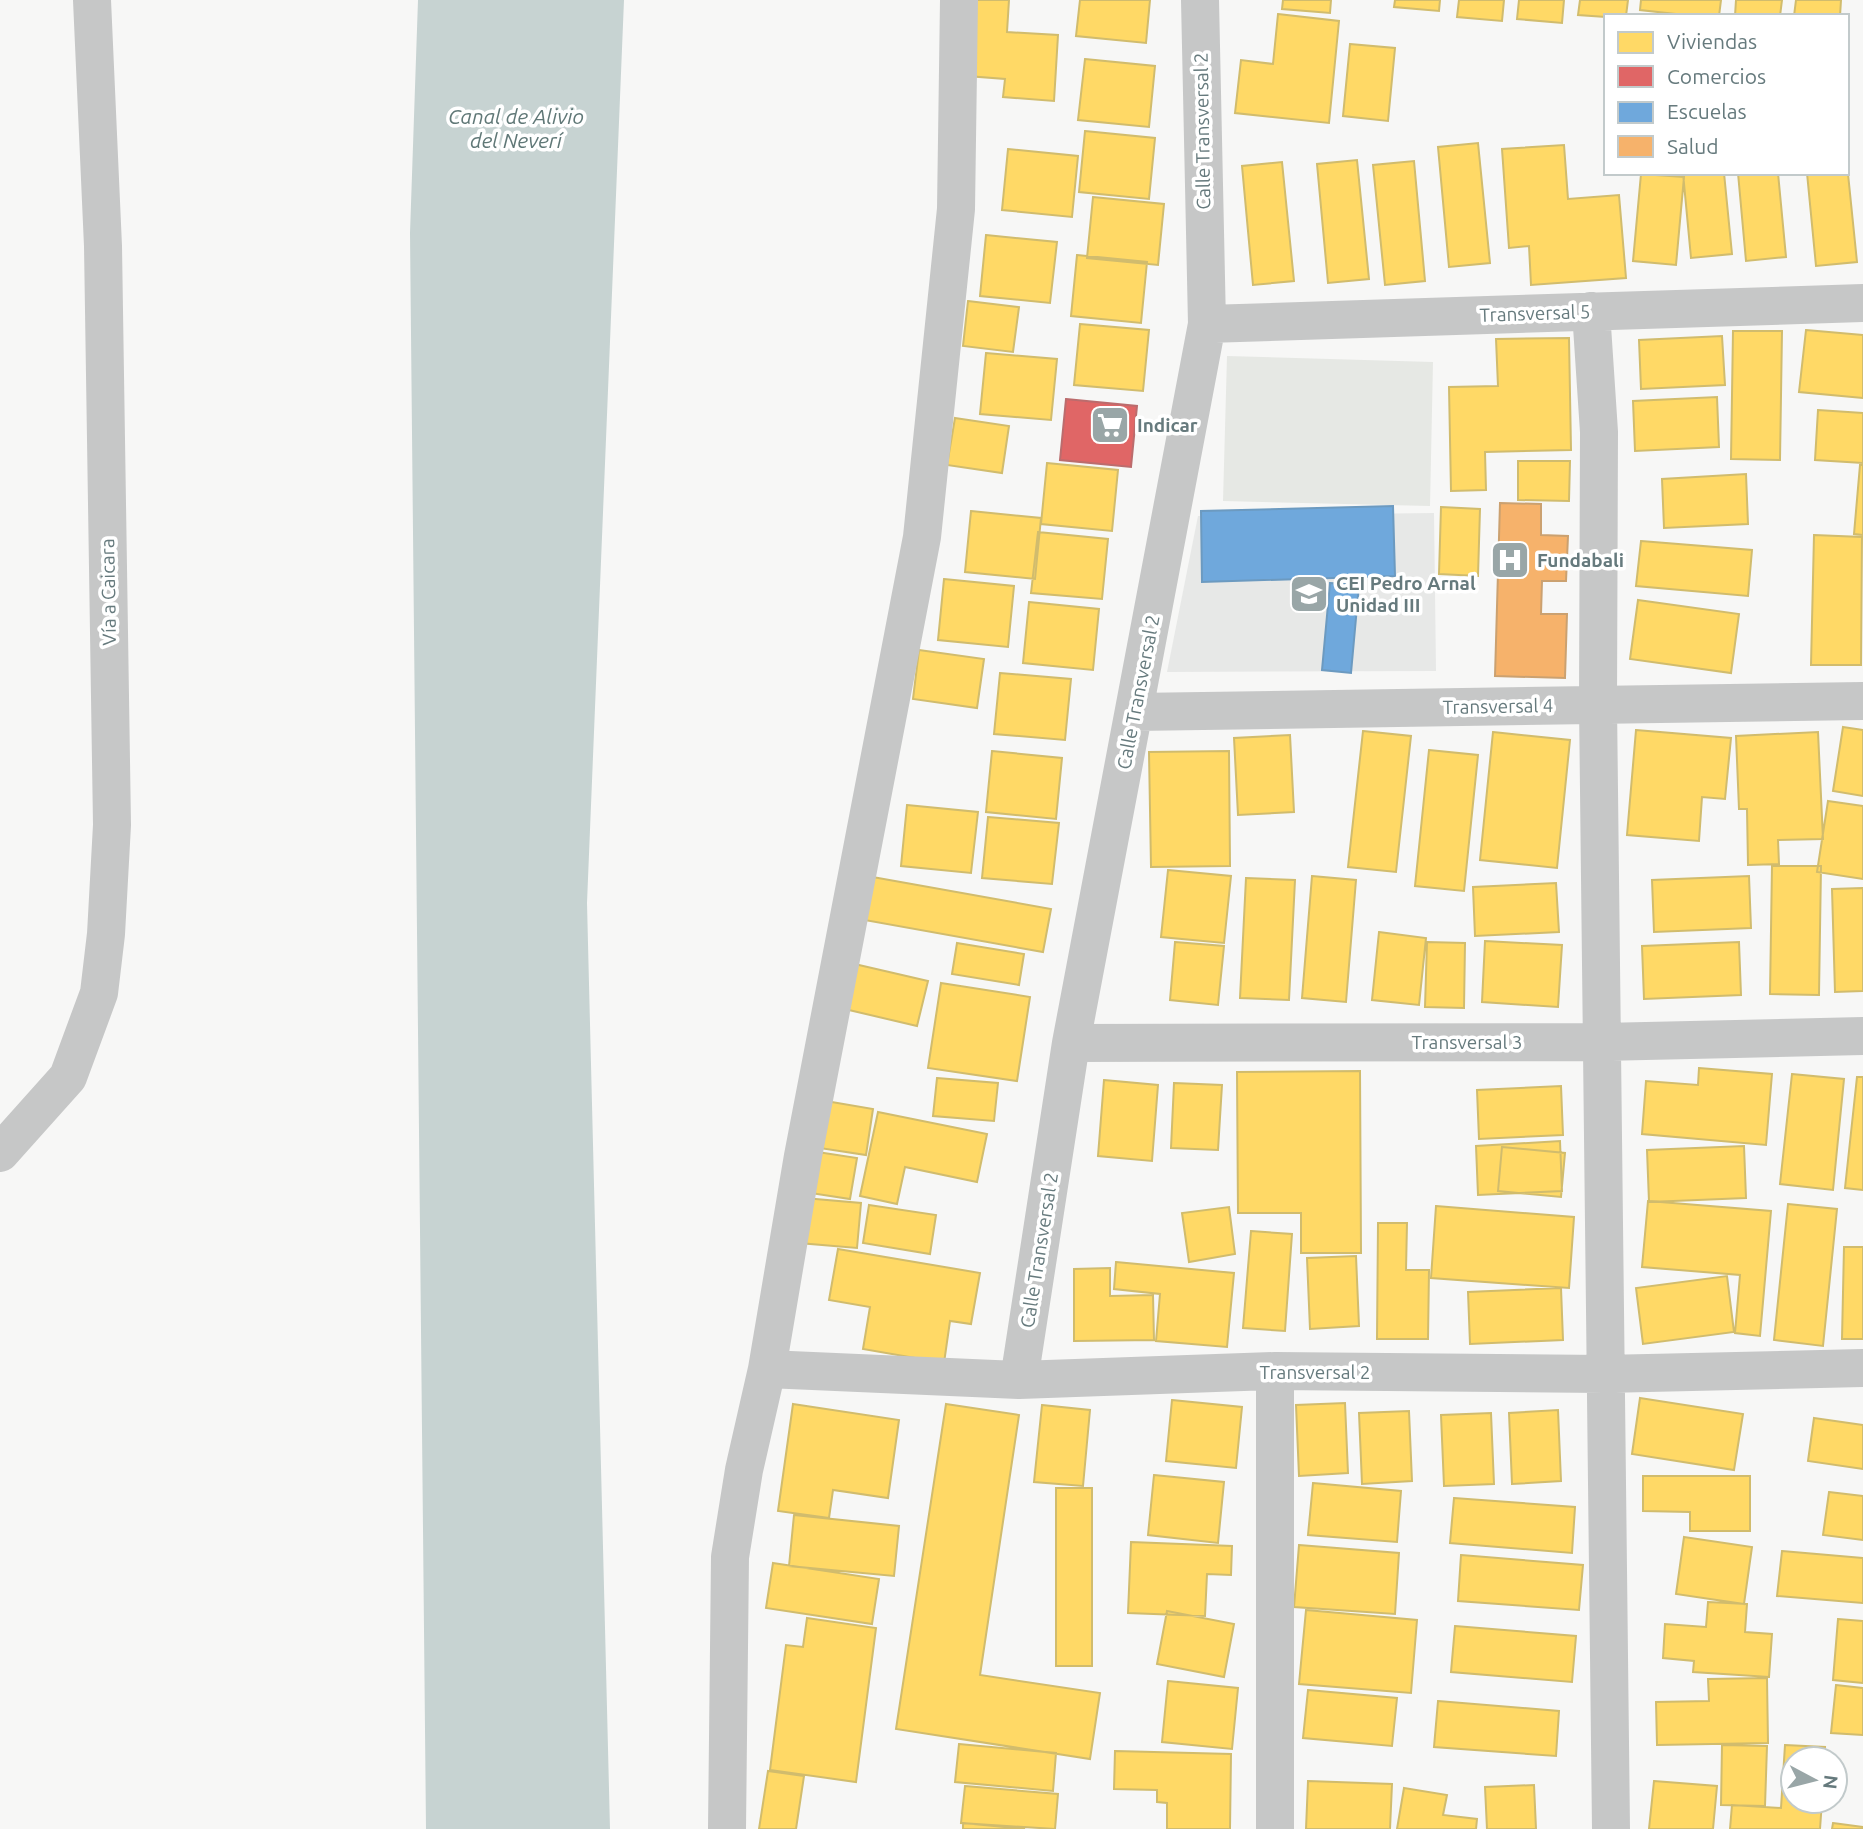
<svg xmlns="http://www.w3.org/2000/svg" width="1863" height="1829" font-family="Ubuntu,sans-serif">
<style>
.built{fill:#e7e8e7}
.green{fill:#e6e8e4}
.water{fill:#c7d3d2}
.homes{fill:#ffd966;stroke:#d1bc6d;stroke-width:2}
.shops{fill:#e06666;stroke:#bb6c6d;stroke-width:2}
.schools{fill:#6fa8dc;stroke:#6c9ac0;stroke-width:2}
.health{fill:#f6b26b;stroke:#cba170;stroke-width:2}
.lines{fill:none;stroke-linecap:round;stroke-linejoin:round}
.minor{stroke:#c6c7c7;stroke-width:38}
.tertiary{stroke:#c6c7c7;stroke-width:38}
.labels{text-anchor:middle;stroke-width:7;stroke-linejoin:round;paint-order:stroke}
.street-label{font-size:19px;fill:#667a7d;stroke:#fff}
.poi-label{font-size:19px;font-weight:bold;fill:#667a7d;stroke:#fff;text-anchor:start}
.water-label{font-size:21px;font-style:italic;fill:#607877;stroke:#fff}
</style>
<rect width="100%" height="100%" fill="#f7f7f6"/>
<path class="built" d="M 1434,513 L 1436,671 L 1167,672 L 1198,516 Z"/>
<path class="green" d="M 1227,356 L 1433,362 L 1430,506 L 1223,501 Z"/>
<path class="water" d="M 418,0 L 624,0 L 587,903 L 610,1829 L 426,1829 L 410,233 Z"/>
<path class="homes" d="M 972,0 L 1009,0 L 1007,32 L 1058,35 L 1054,101 L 1003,97 L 1005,79 L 967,76 Z
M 1080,0 L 1150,0 L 1146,43 L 1076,36 Z
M 1283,0 L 1331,0 L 1330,13 L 1282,9 Z
M 1395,0 L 1440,0 L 1439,11 L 1394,7 Z
M 1459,0 L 1504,0 L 1502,21 L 1457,17 Z
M 1519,0 L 1564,0 L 1562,23 L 1517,19 Z
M 1580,0 L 1628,0 L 1626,16 L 1606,17 L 1578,15 Z
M 1641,0 L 1721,0 L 1719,16 L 1694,16 L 1640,10 Z
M 1736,0 L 1782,0 L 1780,16 L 1735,16 Z
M 1796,0 L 1841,0 L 1840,16 L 1794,16 Z
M 1278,14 L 1339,21 L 1329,123 L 1235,113 L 1241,60 L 1273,64 Z
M 1350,44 L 1395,48 L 1388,121 L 1343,116 Z
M 1085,59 L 1155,66 L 1149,127 L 1078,120 Z
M 1085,131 L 1155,138 L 1149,199 L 1079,192 Z
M 1478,143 L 1490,263 L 1449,267 L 1438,147 Z
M 1564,145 L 1568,199 L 1619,195 L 1626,278 L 1531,285 L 1529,246 L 1509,248 L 1502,149 Z
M 1008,149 L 1078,156 L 1072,217 L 1002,210 Z
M 1357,160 L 1369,279 L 1328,283 L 1317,164 Z
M 1414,161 L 1425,281 L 1385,285 L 1373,165 Z
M 1282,162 L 1294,281 L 1253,285 L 1242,166 Z
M 1847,164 L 1857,262 L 1816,266 L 1807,173 L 1847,173 Z
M 1683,173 L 1724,173 L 1732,254 L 1691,258 Z
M 1738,173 L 1778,173 L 1786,257 L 1746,261 Z
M 1641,174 L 1684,177 L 1676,265 L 1633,261 Z
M 1093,197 L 1164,204 L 1158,265 L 1087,258 Z
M 986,235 L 1057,242 L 1050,303 L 980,296 Z
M 1077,255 L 1147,262 L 1141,323 L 1071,316 Z
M 968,301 L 1019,307 L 1013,352 L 963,346 Z
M 1080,324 L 1149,330 L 1143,391 L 1074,385 Z
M 1806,330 L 1863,335 L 1863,398 L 1799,392 Z
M 1733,331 L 1782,331 L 1780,460 L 1731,459 Z
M 1722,336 L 1725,385 L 1641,389 L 1639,340 Z
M 1569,338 L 1571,450 L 1485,452 L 1486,490 L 1451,491 L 1449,387 L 1498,386 L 1496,339 Z
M 986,353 L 1057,359 L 1051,420 L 980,414 Z
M 1717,397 L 1719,447 L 1635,451 L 1633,401 Z
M 1818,410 L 1863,413 L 1863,463 L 1815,460 Z
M 955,418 L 1009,426 L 1002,473 L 947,465 Z
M 1518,461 L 1570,461 L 1569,501 L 1518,500 Z
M 1047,463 L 1118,470 L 1112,531 L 1041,524 Z
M 1860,465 L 1863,465 L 1863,535 L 1854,534 Z
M 1746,474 L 1748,524 L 1664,528 L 1662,479 Z
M 1441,507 L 1480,509 L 1478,576 L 1439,574 Z
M 971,511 L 1041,518 L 1035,579 L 965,572 Z
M 1038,532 L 1108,539 L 1102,599 L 1031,593 Z
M 1814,535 L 1862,537 L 1861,665 L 1811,665 Z
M 1641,541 L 1752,550 L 1748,596 L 1636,586 Z
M 944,579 L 1014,586 L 1008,647 L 938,640 Z
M 1638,600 L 1739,614 L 1731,673 L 1630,659 Z
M 1029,602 L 1099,609 L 1093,670 L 1023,663 Z
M 919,650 L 984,659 L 977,708 L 913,699 Z
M 1000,673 L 1071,679 L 1065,740 L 994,734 Z
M 1843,727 L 1863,730 L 1863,796 L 1833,791 Z
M 1636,730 L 1731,738 L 1725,799 L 1702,797 L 1699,841 L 1627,835 Z
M 1363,731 L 1411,736 L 1396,872 L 1348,867 Z
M 1493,732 L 1570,740 L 1557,868 L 1480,860 Z
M 1818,732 L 1823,839 L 1778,840 L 1779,864 L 1748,865 L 1747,809 L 1739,809 L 1736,736 Z
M 1290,735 L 1294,812 L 1238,815 L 1234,738 Z
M 1429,750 L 1478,755 L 1464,891 L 1415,886 Z
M 992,751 L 1062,758 L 1056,819 L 986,812 Z
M 1229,751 L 1230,866 L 1151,867 L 1149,752 Z
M 1828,801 L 1863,806 L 1863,879 L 1817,872 Z
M 907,805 L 978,812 L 971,873 L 901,866 Z
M 988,817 L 1059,823 L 1052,884 L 982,878 Z
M 1772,866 L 1821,866 L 1819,995 L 1770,994 Z
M 1168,870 L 1231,876 L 1224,943 L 1161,937 Z
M 867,876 L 1051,909 L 1043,952 L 859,919 Z
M 1312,876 L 1356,880 L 1346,1002 L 1302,998 Z
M 1749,876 L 1751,928 L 1654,932 L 1652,880 Z
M 1246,878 L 1295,880 L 1289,1000 L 1240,998 Z
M 1556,883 L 1559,932 L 1475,936 L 1473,887 Z
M 1863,888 L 1863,991 L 1835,992 L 1832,889 Z
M 1379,932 L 1426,938 L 1419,1005 L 1372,1000 Z
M 1485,941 L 1562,945 L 1558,1007 L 1482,1002 Z
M 1175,942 L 1224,946 L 1218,1005 L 1170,1000 Z
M 1427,942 L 1465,943 L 1464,1008 L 1425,1007 Z
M 1739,942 L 1741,995 L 1644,999 L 1642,946 Z
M 957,943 L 1024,954 L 1019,985 L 952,974 Z
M 846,962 L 928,981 L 917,1026 L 836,1007 Z
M 941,983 L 1030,997 L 1017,1081 L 928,1068 Z
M 1699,1068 L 1772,1074 L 1766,1145 L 1642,1134 L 1646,1081 L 1698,1085 Z
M 1360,1071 L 1361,1253 L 1301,1253 L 1301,1213 L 1238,1213 L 1237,1072 Z
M 1792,1074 L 1844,1079 L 1833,1190 L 1780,1184 Z
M 1857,1077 L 1863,1077 L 1863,1190 L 1845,1188 Z
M 937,1078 L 998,1083 L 994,1121 L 933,1116 Z
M 1104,1080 L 1158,1085 L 1152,1161 L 1098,1156 Z
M 1174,1083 L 1222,1085 L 1218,1150 L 1171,1148 Z
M 1561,1086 L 1563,1135 L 1479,1139 L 1477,1090 Z
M 820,1100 L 873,1109 L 866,1155 L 813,1147 Z
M 878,1112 L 987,1134 L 977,1182 L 905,1167 L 897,1204 L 860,1196 Z
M 1560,1141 L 1562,1191 L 1478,1195 L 1476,1146 Z
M 1744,1146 L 1746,1198 L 1649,1202 L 1647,1150 Z
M 1502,1147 L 1565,1153 L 1561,1197 L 1498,1191 Z
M 811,1151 L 857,1158 L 850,1199 L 804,1192 Z
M 804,1198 L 861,1203 L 857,1248 L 799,1243 Z
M 1648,1201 L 1771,1211 L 1760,1336 L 1735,1333 L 1740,1275 L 1642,1267 Z
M 1788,1204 L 1837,1209 L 1823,1346 L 1774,1340 Z
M 869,1205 L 936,1215 L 930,1254 L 863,1243 Z
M 1436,1206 L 1574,1217 L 1569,1288 L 1431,1278 Z
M 1229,1207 L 1235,1254 L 1189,1262 L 1182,1213 Z
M 1378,1223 L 1407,1223 L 1406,1270 L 1429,1270 L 1428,1339 L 1377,1339 Z
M 1251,1231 L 1292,1234 L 1285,1331 L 1243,1328 Z
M 1844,1247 L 1863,1247 L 1863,1339 L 1842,1339 Z
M 838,1249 L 980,1273 L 971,1324 L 950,1321 L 944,1363 L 863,1349 L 870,1307 L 829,1300 Z
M 1356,1256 L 1359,1326 L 1310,1329 L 1307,1258 Z
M 1116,1262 L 1234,1273 L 1227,1347 L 1156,1341 L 1160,1294 L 1114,1289 Z
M 1110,1268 L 1110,1296 L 1153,1295 L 1154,1340 L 1074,1341 L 1074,1269 Z
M 1727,1276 L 1734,1332 L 1643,1344 L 1636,1288 Z
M 1561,1288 L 1563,1340 L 1470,1344 L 1468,1292 Z
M 1640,1398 L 1743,1414 L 1734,1470 L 1632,1454 Z
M 1172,1400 L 1242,1407 L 1236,1468 L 1166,1461 Z
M 1345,1403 L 1348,1473 L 1299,1476 L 1296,1405 Z
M 793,1404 L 899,1420 L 888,1498 L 833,1490 L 829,1518 L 778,1511 Z
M 946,1404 L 1019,1415 L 980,1675 L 1100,1693 L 1090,1759 L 896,1729 Z
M 1042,1405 L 1090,1410 L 1083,1486 L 1034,1482 Z
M 1558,1410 L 1561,1481 L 1512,1484 L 1509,1413 Z
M 1409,1411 L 1412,1481 L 1362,1484 L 1359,1413 Z
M 1491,1413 L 1494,1484 L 1444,1486 L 1441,1415 Z
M 1814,1418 L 1863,1425 L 1863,1469 L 1808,1461 Z
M 1154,1475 L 1224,1482 L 1218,1543 L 1148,1535 Z
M 1643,1476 L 1750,1476 L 1750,1531 L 1690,1531 L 1690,1512 L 1643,1511 Z
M 1313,1483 L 1401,1491 L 1397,1542 L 1308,1535 Z
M 1056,1488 L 1092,1488 L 1092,1666 L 1056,1666 Z
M 1829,1492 L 1863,1496 L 1863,1540 L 1823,1535 Z
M 1454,1498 L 1575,1507 L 1572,1553 L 1450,1543 Z
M 794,1515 L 899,1526 L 894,1576 L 789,1566 Z
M 1684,1537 L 1752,1547 L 1744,1604 L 1676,1594 Z
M 1131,1542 L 1232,1546 L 1231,1575 L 1207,1574 L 1205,1616 L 1128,1613 Z
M 1299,1545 L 1399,1553 L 1395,1614 L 1294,1607 Z
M 1782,1551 L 1863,1558 L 1863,1603 L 1777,1596 Z
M 1461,1555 L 1583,1565 L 1579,1610 L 1458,1601 Z
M 773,1563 L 879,1579 L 872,1624 L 766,1608 Z
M 1708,1602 L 1747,1604 L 1745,1632 L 1772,1634 L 1769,1677 L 1693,1672 L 1694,1661 L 1663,1658 L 1665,1624 L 1706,1627 Z
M 1306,1610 L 1417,1620 L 1411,1693 L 1299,1684 Z
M 1167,1611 L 1234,1624 L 1224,1677 L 1157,1664 Z
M 807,1618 L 876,1628 L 856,1782 L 770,1770 L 786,1645 L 803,1647 Z
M 1838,1619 L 1863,1621 L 1863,1683 L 1833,1680 Z
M 1455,1626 L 1576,1636 L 1572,1682 L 1451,1672 Z
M 1767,1678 L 1768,1743 L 1657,1745 L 1656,1702 L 1709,1701 L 1708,1679 Z
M 1168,1681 L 1238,1688 L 1232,1749 L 1162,1742 Z
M 1836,1685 L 1863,1688 L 1863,1735 L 1831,1733 Z
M 1308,1690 L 1397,1698 L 1392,1746 L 1303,1738 Z
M 1438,1701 L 1559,1711 L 1556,1756 L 1434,1747 Z
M 959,1744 L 1056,1753 L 1053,1791 L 955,1782 Z
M 1722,1745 L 1767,1746 L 1765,1806 L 1721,1805 Z
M 1785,1745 L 1825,1747 L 1824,1759 L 1793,1759 L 1793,1801 L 1822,1801 L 1820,1829 L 1730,1829 L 1732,1805 L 1781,1808 Z
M 1115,1751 L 1231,1754 L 1230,1829 L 1167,1829 L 1167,1803 L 1157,1802 L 1157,1790 L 1114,1789 Z
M 768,1771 L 804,1776 L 796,1829 L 759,1829 Z
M 1308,1781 L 1392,1784 L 1390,1829 L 1306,1829 Z
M 1654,1781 L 1717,1786 L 1713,1829 L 1649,1829 Z
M 1534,1785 L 1536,1829 L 1487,1829 L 1485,1787 Z
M 965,1786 L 1058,1794 L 1055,1829 L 961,1823 Z
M 1404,1788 L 1447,1795 L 1443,1815 L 1477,1819 L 1476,1829 L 1397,1829 Z
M 963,1823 L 1025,1829 L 963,1829 Z
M 1833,1823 L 1863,1827 L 1863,1829 L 1832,1829 Z"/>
<path class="shops" d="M 1066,399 L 1137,406 L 1131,467 L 1060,460 Z"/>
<path class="schools" d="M 1393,506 L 1395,576 L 1202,582 L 1201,511 Z
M 1330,583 L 1359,585 L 1351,673 L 1322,670 Z"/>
<path class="health" d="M 1500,503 L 1541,504 L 1541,535 L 1568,536 L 1566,581 L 1542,581 L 1541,614 L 1567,614 L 1565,678 L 1495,676 Z"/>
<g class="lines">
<path class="minor" d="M 1591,311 L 1599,432 L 1598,704 L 1611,1829
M 1207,324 L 1863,303
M 1134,712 L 1863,701
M 1071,1043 L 1601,1042 L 1863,1036
M 767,1369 L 1019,1380 L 1275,1371 L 1604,1374 L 1863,1368
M 1275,1371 L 1275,1829
M 1019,1380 L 1071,1043 L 1207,324 L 1200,0
M 727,1829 L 730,1557 L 744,1470 L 767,1369 L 803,1156 L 922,537 L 956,209 L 959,0"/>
<path class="tertiary" d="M 0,1153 L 68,1077 L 99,993 L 106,934 L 112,825 L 103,246 L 92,0"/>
</g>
<defs>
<g id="supermarket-square" transform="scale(2.0125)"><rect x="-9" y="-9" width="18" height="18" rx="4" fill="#99a6a7" stroke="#fff"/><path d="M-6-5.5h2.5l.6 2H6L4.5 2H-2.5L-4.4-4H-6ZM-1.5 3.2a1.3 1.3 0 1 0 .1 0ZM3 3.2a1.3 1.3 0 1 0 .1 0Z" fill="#fff"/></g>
<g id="hospital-square" transform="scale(2.0125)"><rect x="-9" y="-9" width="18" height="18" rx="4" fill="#99a6a7" stroke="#fff"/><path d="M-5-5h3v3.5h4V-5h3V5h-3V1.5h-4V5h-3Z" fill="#fff"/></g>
<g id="school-square" transform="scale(2.0125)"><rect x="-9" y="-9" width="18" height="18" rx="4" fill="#99a6a7" stroke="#fff"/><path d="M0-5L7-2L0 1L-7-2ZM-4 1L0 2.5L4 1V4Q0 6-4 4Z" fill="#fff"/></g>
</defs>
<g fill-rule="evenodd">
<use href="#supermarket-square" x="1110" y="425"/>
<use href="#hospital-square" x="1510" y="560"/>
<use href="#school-square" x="1309" y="594"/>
</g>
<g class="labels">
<g class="street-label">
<text transform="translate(1202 131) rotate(-91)" y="7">Calle Transversal 2</text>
<text transform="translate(1535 313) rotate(-2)" y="7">Transversal 5</text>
<text transform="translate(108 592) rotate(-91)" y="7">Vía a Caicara</text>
<text transform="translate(1138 692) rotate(-79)" y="7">Calle Transversal 2</text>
<text transform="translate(1498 706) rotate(-1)" y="7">Transversal 4</text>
<text x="1467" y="1049">Transversal 3</text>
<text transform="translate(1039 1250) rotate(-81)" y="7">Calle Transversal 2</text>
<text x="1315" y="1379">Transversal 2</text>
</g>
<g class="poi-label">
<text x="1137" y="432">Indicar</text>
<text x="1537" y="567">Fundabali</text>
<text x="1336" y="590">CEI Pedro Arnal<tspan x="1336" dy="22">Unidad III</tspan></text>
</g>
<g class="water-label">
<text x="516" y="124">Canal de Alivio<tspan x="516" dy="24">del Neverí</tspan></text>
</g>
</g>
<rect x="1604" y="14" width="245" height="161" fill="#ffffff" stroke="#c2cacb" stroke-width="2"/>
<rect x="1618" y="32" width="35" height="21" fill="#ffd966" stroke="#c2cacb" stroke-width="2"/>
<text x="1667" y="49" font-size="21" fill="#667a7d">Viviendas</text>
<rect x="1618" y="66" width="35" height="21" fill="#e06666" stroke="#c2cacb" stroke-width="2"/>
<text x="1667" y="84" font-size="21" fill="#667a7d">Comercios</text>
<rect x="1618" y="102" width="35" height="21" fill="#6fa8dc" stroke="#c2cacb" stroke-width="2"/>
<text x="1667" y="119" font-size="21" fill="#667a7d">Escuelas</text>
<rect x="1618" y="136" width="35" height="21" fill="#f6b26b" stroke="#c2cacb" stroke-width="2"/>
<text x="1667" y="154" font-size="21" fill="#667a7d">Salud</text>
<g transform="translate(1814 1780) rotate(97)"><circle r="33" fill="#ffffff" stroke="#c2cacb" stroke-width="2"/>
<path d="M0-5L12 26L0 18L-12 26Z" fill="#99a6a7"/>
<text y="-10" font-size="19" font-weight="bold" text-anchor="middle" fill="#667a7d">N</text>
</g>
</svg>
